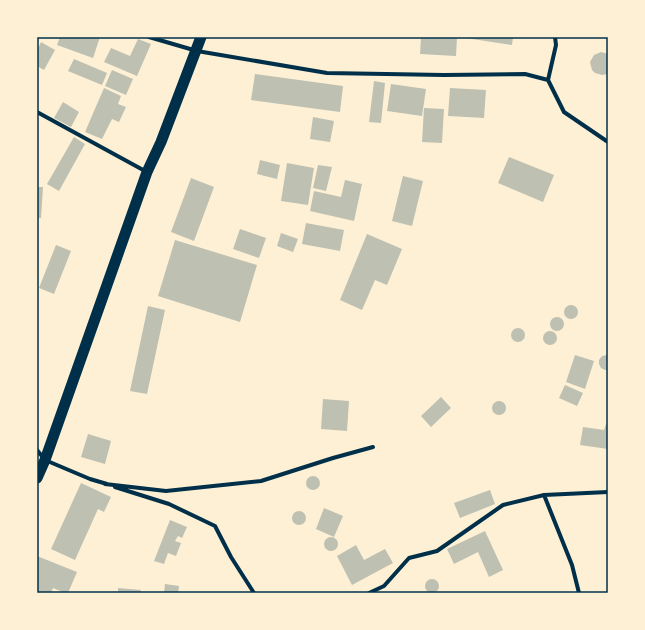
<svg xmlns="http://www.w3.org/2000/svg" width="645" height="630" font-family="Inter,sans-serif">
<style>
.building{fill:#bec0b2}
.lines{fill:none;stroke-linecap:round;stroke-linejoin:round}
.minor{stroke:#003049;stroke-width:4}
.trunk{stroke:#003049;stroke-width:11}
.neatline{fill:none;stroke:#003049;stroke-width:1.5}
</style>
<rect width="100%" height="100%" fill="#fdf0d5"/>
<path class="building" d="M 60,37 L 100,37 L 93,58 L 57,45 Z
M 421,37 L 457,37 L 456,56 L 420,54 Z
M 459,37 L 513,37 L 512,45 Z
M 138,39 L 151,44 L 137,76 L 104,62 L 111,48 L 130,56 Z
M 41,42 L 55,50 L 44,70 L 37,66 L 37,51 Z
M 601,52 L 608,54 L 608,74 L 602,75 L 595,73 L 592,70 L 590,62 L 594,55 Z
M 74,59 L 107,73 L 102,85 L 68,71 Z
M 112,70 L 133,79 L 126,95 L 105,86 Z
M 255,74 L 343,86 L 340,112 L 251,100 Z
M 374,81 L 385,83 L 381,123 L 369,122 Z
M 391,84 L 426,89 L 422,116 L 387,111 Z
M 104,88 L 121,96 L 118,104 L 126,107 L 119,122 L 112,119 L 102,139 L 85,132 Z
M 450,88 L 486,90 L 484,118 L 448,116 Z
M 63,102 L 79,112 L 71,127 L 54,118 Z
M 424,108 L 444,109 L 442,143 L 422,142 Z
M 313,117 L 334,121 L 330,142 L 310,139 Z
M 74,137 L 85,144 L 59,191 L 47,184 Z
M 509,157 L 554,175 L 543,202 L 498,183 Z
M 260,160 L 280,165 L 277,179 L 257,174 Z
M 287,163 L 314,168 L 308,205 L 281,201 Z
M 318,165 L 332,167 L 326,191 L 313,188 Z
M 403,176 L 423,181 L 412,226 L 392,221 Z
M 191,178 L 214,187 L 194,241 L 171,232 Z
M 345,180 L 362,184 L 354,221 L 310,211 L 314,191 L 341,197 Z
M 37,187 L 43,187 L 41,218 L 37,218 Z
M 306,223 L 344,230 L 340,251 L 302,244 Z
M 240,229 L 266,238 L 259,258 L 233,249 Z
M 281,233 L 298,239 L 293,252 L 277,246 Z
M 367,234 L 402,249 L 387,285 L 375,280 L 362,310 L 340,300 Z
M 175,240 L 257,265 L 240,322 L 158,296 Z
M 56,245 L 71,251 L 54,294 L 39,288 Z
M564 312a7 7 0 1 1 14 0a7 7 0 1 1-14 0Z
M 148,306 L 165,310 L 147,394 L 130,391 Z
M550 324a7 7 0 1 1 14 0a7 7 0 1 1-14 0Z
M511 335a7 7 0 1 1 14 0a7 7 0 1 1-14 0Z
M543 338a7 7 0 1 1 14 0a7 7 0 1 1-14 0Z
M 575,355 L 594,361 L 585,389 L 566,382 Z
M 607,355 L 608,356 L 608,370 L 605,370 L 601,368 L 599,364 L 599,360 L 602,356 Z
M 565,385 L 583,393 L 577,406 L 559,398 Z
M 441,397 L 451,408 L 431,427 L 421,416 Z
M 323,399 L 349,401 L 347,431 L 321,429 Z
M492 408a7 7 0 1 1 14 0a7 7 0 1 1-14 0Z
M 606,424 L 608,425 L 608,449 L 580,445 L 583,427 L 604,430 Z
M 88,434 L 111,441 L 105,464 L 81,457 Z
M306 483a7 7 0 1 1 14 0a7 7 0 1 1-14 0Z
M 81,483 L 111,497 L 104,512 L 98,509 L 75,560 L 51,549 Z
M 490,490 L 495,504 L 460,518 L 454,503 Z
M 324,508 L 343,516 L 334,537 L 316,529 Z
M292 518a7 7 0 1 1 14 0a7 7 0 1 1-14 0Z
M 170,520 L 187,527 L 182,538 L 178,536 L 175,541 L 181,543 L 176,556 L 168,553 L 164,564 L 154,561 Z
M 485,531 L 503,570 L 489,577 L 478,552 L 454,564 L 447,549 Z
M324 544a7 7 0 1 1 14 0a7 7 0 1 1-14 0Z
M 356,545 L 364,560 L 385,549 L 393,563 L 352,585 L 337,556 Z
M 37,556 L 77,572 L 68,593 L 65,593 L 53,588 L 51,593 L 37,593 Z
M425 586a7 7 0 1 1 14 0a7 7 0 1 1-14 0Z
M 165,584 L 179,586 L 178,593 L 164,593 Z
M 118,588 L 141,590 L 140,593 L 118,593 Z"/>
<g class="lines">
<path class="minor" d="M 149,37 L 197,51 L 327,73 L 444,75 L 525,74 L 548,80 L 564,112 L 608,142
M 548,80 L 556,45 L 555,37
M 37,112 L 145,171
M 37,450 L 45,460 L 90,479 L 107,484
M 105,484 L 166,491 L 261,481 L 333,458 L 373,447
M 115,487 L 169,504 L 215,526 L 231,557 L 254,593
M 544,495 L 572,565 L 579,593
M 369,593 L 384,586 L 409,558 L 437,551 L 503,505 L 544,495 L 608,492"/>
<path class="trunk" d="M 37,478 L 45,460 L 147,172 L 161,142 L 201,37"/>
</g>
<rect width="645" height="630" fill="none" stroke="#fdf0d5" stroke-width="76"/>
<rect x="38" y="38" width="569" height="554" class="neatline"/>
</svg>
